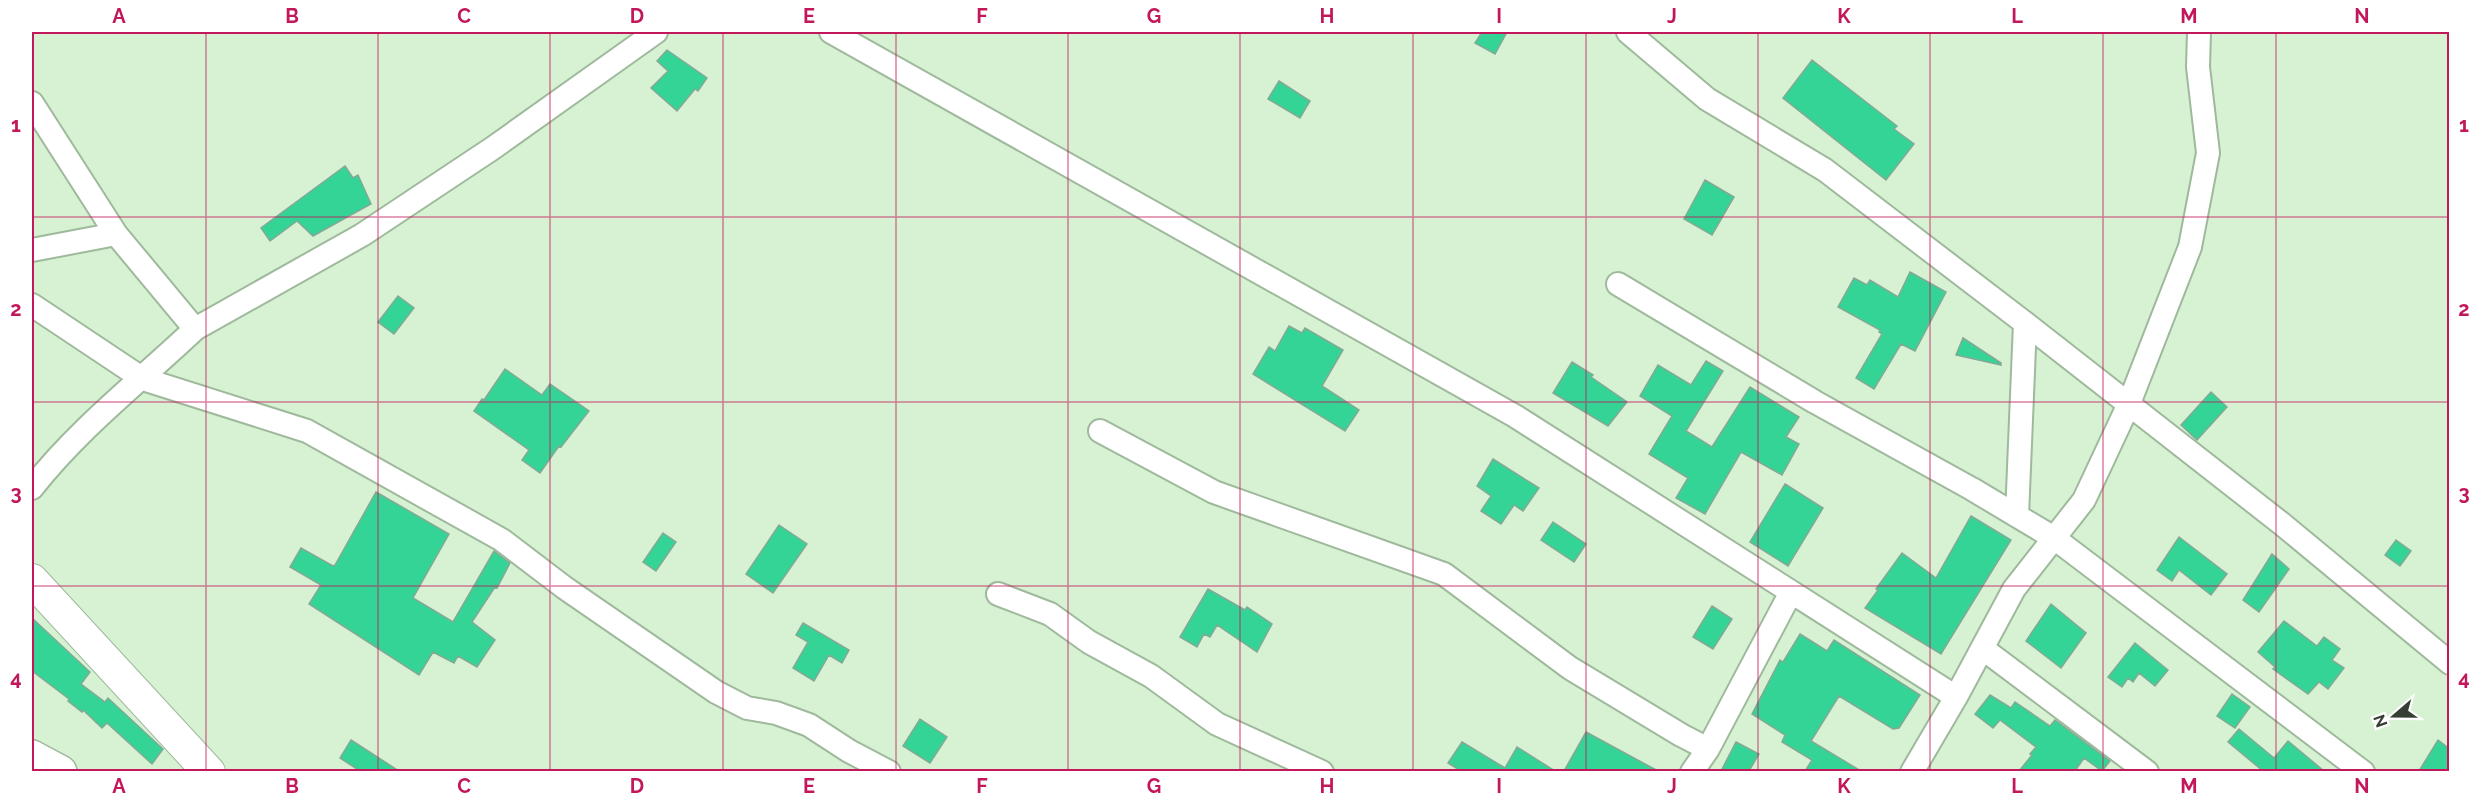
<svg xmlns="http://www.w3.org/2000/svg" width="2481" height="803" font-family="Raleway,sans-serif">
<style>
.building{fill:#34d396;stroke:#83a995;stroke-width:1.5}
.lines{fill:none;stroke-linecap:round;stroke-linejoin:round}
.street-casing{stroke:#9eb99b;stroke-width:26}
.secondary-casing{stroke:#9eb99b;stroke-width:34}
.highway-casing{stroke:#9eb99b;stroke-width:36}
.street{stroke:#fff;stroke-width:22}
.secondary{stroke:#fff;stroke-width:32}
.highway{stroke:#fff;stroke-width:33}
.grid{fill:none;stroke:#c2185b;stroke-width:1.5;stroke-opacity:0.55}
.neatline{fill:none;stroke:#c2185b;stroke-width:2}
.grid-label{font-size:20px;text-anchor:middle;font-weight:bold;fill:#c2185b}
</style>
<rect width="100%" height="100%" fill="#d7f2d3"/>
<path class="building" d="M 1482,32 L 1507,32 L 1495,54 L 1475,43 Z
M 667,50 L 707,78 L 698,91 L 695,89 L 677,111 L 651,88 L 668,71 L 657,61 Z
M 1812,60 L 1897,126 L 1894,129 L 1914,144 L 1886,180 L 1783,98 Z
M 1279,81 L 1310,101 L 1300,118 L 1268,99 Z
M 345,166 L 353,178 L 358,175 L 371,204 L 313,236 L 297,221 L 270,241 L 261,228 Z
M 1705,180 L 1734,197 L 1712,235 L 1684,219 Z
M 1910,272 L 1946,292 L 1915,351 L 1901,344 L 1874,389 L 1856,378 L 1882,334 L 1879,332 L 1880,330 L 1838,307 L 1854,278 L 1867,285 L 1870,280 L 1898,297 Z
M 398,296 L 414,308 L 394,334 L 378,322 Z
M 1289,326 L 1302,333 L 1305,328 L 1343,350 L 1322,386 L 1359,410 L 1345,431 L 1253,374 L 1269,347 L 1275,351 Z
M 1963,338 L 2001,363 L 2001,365 L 1956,355 Z
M 1706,361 L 1723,371 L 1686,431 L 1712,447 L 1750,387 L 1799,417 L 1786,437 L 1799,444 L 1782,475 L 1741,452 L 1705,514 L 1676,498 L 1688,478 L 1649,454 L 1672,416 L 1640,396 L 1658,365 L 1691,385 Z
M 1572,362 L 1593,375 L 1591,377 L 1627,402 L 1608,426 L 1553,393 Z
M 505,369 L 542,395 L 550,384 L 589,411 L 561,447 L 559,446 L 540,473 L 522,460 L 529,450 L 474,411 L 482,399 L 484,400 Z
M 2211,392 L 2227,407 L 2197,440 L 2181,425 Z
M 1493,459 L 1539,488 L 1523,511 L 1514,505 L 1501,524 L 1481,511 L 1491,496 L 1477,486 Z
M 1785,484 L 1823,508 L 1788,566 L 1750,542 Z
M 376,492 L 449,534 L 413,598 L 453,622 L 494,551 L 510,563 L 497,588 L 495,587 L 472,622 L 495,640 L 477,667 L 458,656 L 454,663 L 433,652 L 419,675 L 309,604 L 321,585 L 290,567 L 301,548 L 333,566 L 335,565 Z
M 1971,516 L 2011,540 L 1941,654 L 1865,608 L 1878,590 L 1876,589 L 1902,553 L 1936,578 Z
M 1553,522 L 1586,544 L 1574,562 L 1541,540 Z
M 779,525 L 807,544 L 773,593 L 746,574 Z
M 663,533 L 676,542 L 656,571 L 643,562 Z
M 2179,537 L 2227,574 L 2211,595 L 2179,570 L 2172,581 L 2157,570 Z
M 2396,540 L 2411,551 L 2400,566 L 2385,555 Z
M 2272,554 L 2289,569 L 2259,612 L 2243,600 Z
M 1208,589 L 1245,610 L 1247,607 L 1272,624 L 1257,652 L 1217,625 L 1210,637 L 1204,634 L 1197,647 L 1180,637 Z
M 2051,604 L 2086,633 L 2061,668 L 2026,641 Z
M 1712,606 L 1732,619 L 1713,649 L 1693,637 Z
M 32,618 L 90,672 L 81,684 L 105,702 L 108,698 L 163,749 L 152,764 L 107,723 L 102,728 L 83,710 L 82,712 L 68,701 L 69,699 L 32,671 Z
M 2284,621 L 2317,646 L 2324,637 L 2340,649 L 2332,660 L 2344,668 L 2328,689 L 2319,682 L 2308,694 L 2273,669 L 2275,667 L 2258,652 Z
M 803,623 L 849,650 L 842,663 L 829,655 L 814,681 L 793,668 L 808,642 L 796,635 Z
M 1800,634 L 1827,651 L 1834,640 L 1920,695 L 1899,728 L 1893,729 L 1839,696 L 1811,741 L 1861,771 L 1805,771 L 1812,760 L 1782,742 L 1785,735 L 1752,714 L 1780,660 L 1783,662 Z
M 2135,643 L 2168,670 L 2155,686 L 2139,673 L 2133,682 L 2128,678 L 2122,687 L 2108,677 Z
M 2232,694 L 2250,707 L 2235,728 L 2217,716 Z
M 1990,695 L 2011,708 L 2015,702 L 2050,726 L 2055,720 L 2110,761 L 2102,771 L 2084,758 L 2075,771 L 2019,771 L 2032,755 L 2030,754 L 2036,747 L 2000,720 L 1993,728 L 1975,714 Z
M 920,719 L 947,737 L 930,763 L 903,746 Z
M 2239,729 L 2274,758 L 2288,741 L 2324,771 L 2263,771 L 2228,742 Z
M 1586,732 L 1658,771 L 1564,771 Z
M 351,740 L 399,771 L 360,771 L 340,758 Z
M 2438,740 L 2450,749 L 2450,771 L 2419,771 Z
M 1462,742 L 1505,768 L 1517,747 L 1555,771 L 1461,771 L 1448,763 Z
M 1736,742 L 1759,754 L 1749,771 L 1721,771 Z"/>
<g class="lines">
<g class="street-casing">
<path id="street" d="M 831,32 L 1515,416 L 1956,697
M 1628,32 L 1707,99 L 1825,170 L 2025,323 L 2282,524 L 2450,663
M 32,103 L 116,234
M 32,250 L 116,234 L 195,329 L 362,235 L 493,148 L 656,32
M 1618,284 L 1815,402 L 1972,489 L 2054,538 L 2363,772
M 32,305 L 143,379 L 307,431 L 502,540 L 565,588 L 716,692 L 747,708 L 776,713 L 809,725 L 849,751 L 889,772
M 1100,431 L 1214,492 L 1444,574 L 1570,668 L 1681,735 L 1708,749
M 32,488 C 79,428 140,381 195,329
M 2017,516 L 2025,323
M 998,594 L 1050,614 L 1089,642 L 1151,676 L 1217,724 L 1322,772
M 1982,648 L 2147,772
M 1692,772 L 1708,749 L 1791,592
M 1912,772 L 1956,697 L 2014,589 L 2084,500 L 2128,406 L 2190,247 L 2208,153 L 2198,67 L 2199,32"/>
</g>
<g class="secondary-casing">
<path id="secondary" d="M 32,580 L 209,772"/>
</g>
<g class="highway-casing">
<path id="highway" d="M 32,757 L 60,772"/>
</g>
<use href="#street" class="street"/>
<use href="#secondary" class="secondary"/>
<use href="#highway" class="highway"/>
</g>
<path class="grid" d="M 206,32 L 206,772M 378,32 L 378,772M 550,32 L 550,772M 723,32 L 723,772M 896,32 L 896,772M 1068,32 L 1068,772M 1240,32 L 1240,772M 1413,32 L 1413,772M 1586,32 L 1586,772M 1758,32 L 1758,772M 1930,32 L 1930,772M 2103,32 L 2103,772M 2276,32 L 2276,772M 32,217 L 2450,217M 32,402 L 2450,402M 32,586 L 2450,586"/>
<rect width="2481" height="803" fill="none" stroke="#ffffff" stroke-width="66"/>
<g transform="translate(2394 716) rotate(250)" stroke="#ffffff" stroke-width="4.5" paint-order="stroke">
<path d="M0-4.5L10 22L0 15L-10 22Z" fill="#353f33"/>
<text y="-9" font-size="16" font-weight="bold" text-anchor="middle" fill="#353f33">N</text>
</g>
<rect x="33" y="33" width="2415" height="737" class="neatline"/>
<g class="grid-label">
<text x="119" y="23">A</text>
<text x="292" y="23">B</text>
<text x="464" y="23">C</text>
<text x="637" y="23">D</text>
<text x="809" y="23">E</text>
<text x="982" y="23">F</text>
<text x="1154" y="23">G</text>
<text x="1327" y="23">H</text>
<text x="1499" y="23">I</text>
<text x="1672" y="23">J</text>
<text x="1844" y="23">K</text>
<text x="2017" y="23">L</text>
<text x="2189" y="23">M</text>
<text x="2362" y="23">N</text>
<text x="16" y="132">1</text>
<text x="2464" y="132">1</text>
<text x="16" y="316">2</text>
<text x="2464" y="316">2</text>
<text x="16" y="500">3</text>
<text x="2464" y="500">3</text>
<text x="16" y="685">4</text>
<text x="2464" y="685">4</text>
<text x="119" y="793">A</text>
<text x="292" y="793">B</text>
<text x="464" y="793">C</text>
<text x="637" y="793">D</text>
<text x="809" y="793">E</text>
<text x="982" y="793">F</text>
<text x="1154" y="793">G</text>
<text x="1327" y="793">H</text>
<text x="1499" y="793">I</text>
<text x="1672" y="793">J</text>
<text x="1844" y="793">K</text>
<text x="2017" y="793">L</text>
<text x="2189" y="793">M</text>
<text x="2362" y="793">N</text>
</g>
</svg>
